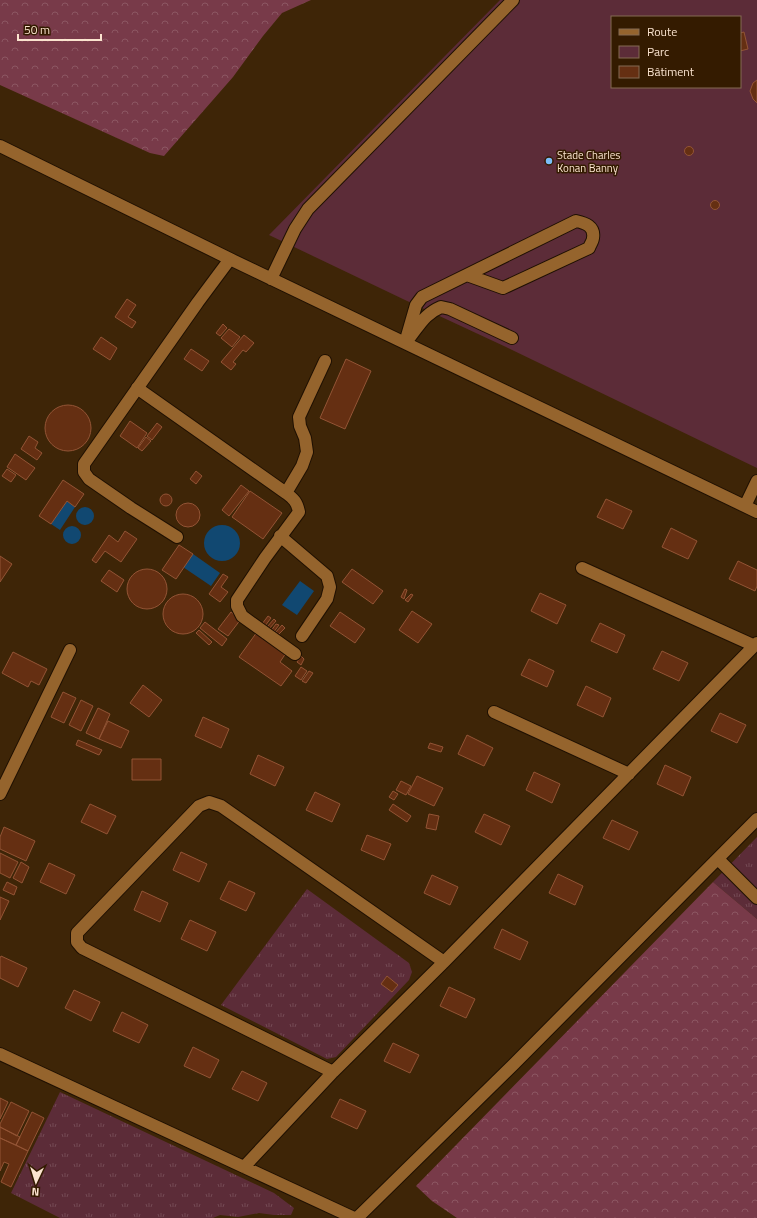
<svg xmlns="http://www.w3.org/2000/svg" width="757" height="1218" font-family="'Titillium Web',sans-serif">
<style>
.grass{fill:url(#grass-tufts)}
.forest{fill:url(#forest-crowns)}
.park{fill:#5c2c38;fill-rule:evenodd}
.water{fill:#114871}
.building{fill:#652f12;stroke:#935435}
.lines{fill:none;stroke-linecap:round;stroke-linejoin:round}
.minor-casing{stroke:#1f1002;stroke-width:14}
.minor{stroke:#95642d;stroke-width:12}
.poi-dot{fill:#7bbef8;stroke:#341b00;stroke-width:1.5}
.labels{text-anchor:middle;stroke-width:3;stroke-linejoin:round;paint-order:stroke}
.poi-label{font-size:11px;fill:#fbe4cf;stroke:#341b00;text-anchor:start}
</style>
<defs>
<pattern id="grass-tufts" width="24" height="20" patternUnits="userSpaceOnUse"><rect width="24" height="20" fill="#5c2c38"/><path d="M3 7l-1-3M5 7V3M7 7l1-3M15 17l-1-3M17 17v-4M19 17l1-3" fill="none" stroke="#744a54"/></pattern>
<pattern id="forest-crowns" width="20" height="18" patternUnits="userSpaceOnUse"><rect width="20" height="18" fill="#783a49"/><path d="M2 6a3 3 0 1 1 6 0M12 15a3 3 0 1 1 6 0" fill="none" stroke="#8c5662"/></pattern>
</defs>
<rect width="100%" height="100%" fill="#3e2507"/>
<path class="grass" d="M 757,837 L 757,919 L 713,882 Z
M 307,889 L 409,963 L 412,972 L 409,980 L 336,1057 L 327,1059 L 221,1005 Z
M 60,1092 L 274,1193 L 294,1208 L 291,1215 L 274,1215 L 259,1213 L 238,1217 L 220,1215 L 213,1218 L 60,1218 L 11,1193 Z"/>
<path class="forest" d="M 0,0 L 311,0 L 282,13 L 263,36 L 233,77 L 164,156 L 150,153 L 0,85 Z
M 713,882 L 757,919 L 757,1218 L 457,1218 L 432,1201 L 416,1186 Z"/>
<path class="park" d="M 500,0 L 757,0 L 757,468 L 506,347 L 405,300 L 269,235 ZM 612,17 L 740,17 L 740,87 L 612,87 Z"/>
<path class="water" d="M 67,501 L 75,507 L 60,530 L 51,524 Z
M76 516a9 9 0 1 1 18 0a9 9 0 1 1-18 0Z
M204 543a18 18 0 1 1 36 0a18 18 0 1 1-36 0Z
M63 535a9 9 0 1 1 18 0a9 9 0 1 1-18 0Z
M 193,554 L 220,573 L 211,586 L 183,567 Z
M 300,581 L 314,591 L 297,615 L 282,605 Z"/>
<path class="building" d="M 744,32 L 748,49 L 740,51 L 740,33 Z
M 757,80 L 757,103 L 753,99 L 750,91 L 753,83 Z
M684.5 151a4.5 4.5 0 1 1 9 0a4.5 4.5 0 1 1-9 0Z
M710.5 205a4.5 4.5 0 1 1 9 0a4.5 4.5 0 1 1-9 0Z
M 127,299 L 136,305 L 128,317 L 136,322 L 132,328 L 115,317 Z
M 223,324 L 227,328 L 220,336 L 216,333 Z
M 229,329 L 240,337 L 232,347 L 221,338 Z
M 244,335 L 254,343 L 246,352 L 243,350 L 233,362 L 236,364 L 231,370 L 221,362 Z
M 101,337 L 117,348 L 110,360 L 93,349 Z
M 191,349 L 209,361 L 202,371 L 184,359 Z
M 346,359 L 371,371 L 345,429 L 320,418 Z
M45 428a23 23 0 1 1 46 0a23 23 0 1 1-46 0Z
M 130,421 L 147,433 L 137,448 L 120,436 Z
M 157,423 L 162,427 L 152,440 L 147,436 Z
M 29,436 L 38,442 L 35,448 L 42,453 L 37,460 L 21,449 Z
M 146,437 L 151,441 L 142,451 L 138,448 Z
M 15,454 L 35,468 L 26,480 L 7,467 Z
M 7,469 L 16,475 L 11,482 L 2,476 Z
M 196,471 L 202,476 L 196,484 L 190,479 Z
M 63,480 L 84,494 L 75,507 L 67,501 L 51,524 L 39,516 Z
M 241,485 L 249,491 L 229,516 L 222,510 Z
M 250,491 L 282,513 L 263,539 L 232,517 Z
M160 500a6 6 0 1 1 12 0a6 6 0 1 1-12 0Z
M 606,499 L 632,511 L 623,529 L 597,517 Z
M176 515a12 12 0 1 1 24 0a12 12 0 1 1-24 0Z
M 671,528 L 697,541 L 688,559 L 662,547 Z
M 125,531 L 137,539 L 121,562 L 105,551 L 96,563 L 92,560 L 109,535 L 118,542 Z
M 179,545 L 193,554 L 176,579 L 162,570 Z
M 0,556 L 12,564 L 0,582 Z
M 738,561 L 757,570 L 757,586 L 755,591 L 729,579 Z
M 352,569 L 383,591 L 373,604 L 342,582 Z
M127 589a20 20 0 1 1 40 0a20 20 0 1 1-40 0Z
M 109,570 L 124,580 L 117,592 L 101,581 Z
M 223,574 L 228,577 L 221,587 L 228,592 L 220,602 L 209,594 Z
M 405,589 L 407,590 L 404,599 L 401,597 Z
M 540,593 L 566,605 L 557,624 L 531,611 Z
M 411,594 L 413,595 L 408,602 L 405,600 Z
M163 614a20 20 0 1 1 40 0a20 20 0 1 1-40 0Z
M 412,611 L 432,624 L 418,643 L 399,630 Z
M 231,612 L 241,619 L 228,636 L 218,629 Z
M 340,612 L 365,629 L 355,643 L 330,626 Z
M 268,616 L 271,618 L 265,626 L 262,624 Z
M 274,619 L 276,621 L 269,629 L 267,627 Z
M 205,622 L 227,639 L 222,646 L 200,628 Z
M 600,623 L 625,635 L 617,653 L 591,641 Z
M 276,624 L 279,625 L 273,633 L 271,631 Z
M 282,625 L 285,628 L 278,635 L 275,633 Z
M 199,630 L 212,642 L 209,645 L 196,633 Z
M 257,632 L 286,653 L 280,662 L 292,671 L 281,686 L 239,657 Z
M 662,651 L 688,663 L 679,681 L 653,669 Z
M 13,652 L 47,669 L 39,685 L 31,681 L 28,687 L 2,673 Z
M 301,656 L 304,659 L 301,665 L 297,662 Z
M 529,659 L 554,671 L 547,687 L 521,675 Z
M 301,667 L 307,671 L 301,680 L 295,676 Z
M 309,671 L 313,673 L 306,683 L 302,681 Z
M 143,685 L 162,700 L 149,717 L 130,703 Z
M 586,686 L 611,698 L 603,717 L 577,705 Z
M 63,692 L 76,698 L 64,723 L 51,717 Z
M 81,700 L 93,706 L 81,731 L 69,725 Z
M 98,708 L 110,714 L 99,739 L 86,733 Z
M 720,713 L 746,725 L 737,743 L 711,731 Z
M 203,717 L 229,729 L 221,748 L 195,736 Z
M 108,721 L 129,731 L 121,748 L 99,739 Z
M 467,735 L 493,748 L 484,766 L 458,754 Z
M 78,740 L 102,750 L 99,755 L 76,745 Z
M 430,743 L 443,747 L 441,752 L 428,748 Z
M 258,755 L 284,767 L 275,786 L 250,774 Z
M 132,759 L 161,759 L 161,780 L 132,780 Z
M 665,765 L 691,777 L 683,796 L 657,784 Z
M 534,772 L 560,784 L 552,803 L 526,790 Z
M 417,776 L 443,788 L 434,806 L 408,794 Z
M 401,781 L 411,786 L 406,795 L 396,790 Z
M 393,791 L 398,794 L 394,800 L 389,797 Z
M 315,792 L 340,804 L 332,822 L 306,810 Z
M 90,804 L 116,816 L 107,834 L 81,822 Z
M 393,804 L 411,816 L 407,822 L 389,810 Z
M 429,814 L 439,816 L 436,830 L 426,828 Z
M 484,814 L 510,826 L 501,845 L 475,832 Z
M 612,820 L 638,832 L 629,850 L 603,838 Z
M 4,827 L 35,841 L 26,861 L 0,849 L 0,837 Z
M 367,835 L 391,844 L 384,860 L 361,850 Z
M 181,852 L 207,864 L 199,882 L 173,870 Z
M 0,853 L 18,862 L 10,878 L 0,873 Z
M 21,862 L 29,867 L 22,883 L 13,878 Z
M 49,863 L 75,875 L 66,894 L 40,882 Z
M 558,874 L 583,886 L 575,905 L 549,893 Z
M 432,875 L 458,887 L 450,905 L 424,893 Z
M 229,881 L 255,893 L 246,911 L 220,899 Z
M 7,882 L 17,887 L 14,895 L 3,890 Z
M 142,891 L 168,903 L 160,922 L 134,910 Z
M 0,897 L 9,901 L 0,920 Z
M 190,920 L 216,932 L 207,951 L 181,939 Z
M 502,929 L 528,942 L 520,960 L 494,948 Z
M 1,956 L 27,968 L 18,987 L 0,978 L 0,958 Z
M 387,976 L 398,985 L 392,992 L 381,984 Z
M 449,987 L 475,999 L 466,1018 L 440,1006 Z
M 74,990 L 100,1002 L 91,1021 L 65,1008 Z
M 122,1012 L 148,1025 L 139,1043 L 113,1031 Z
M 393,1043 L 419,1055 L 410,1073 L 384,1061 Z
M 193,1047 L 219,1060 L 210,1078 L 184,1066 Z
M 242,1071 L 267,1083 L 258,1101 L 232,1089 Z
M 0,1098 L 8,1102 L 0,1119 Z
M 340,1099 L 366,1111 L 357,1129 L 331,1117 Z
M 11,1102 L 29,1111 L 17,1136 L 0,1127 L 0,1124 Z
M 32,1112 L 44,1118 L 28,1151 L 16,1145 Z
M 0,1127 L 20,1137 L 16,1145 L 0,1138 Z
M 0,1138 L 28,1151 L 11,1187 L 1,1182 L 9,1164 L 4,1162 L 0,1171 Z"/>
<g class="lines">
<g class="minor-casing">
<path id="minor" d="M 0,146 L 230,259 L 757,512
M 271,279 L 295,229 L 308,209 L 513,0
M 410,337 C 421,323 425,314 441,307 L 450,309 L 512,338
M 405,343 L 416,305 L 422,297 L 576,221 C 585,223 595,226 593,238 C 593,241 590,245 589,248 L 503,288 L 467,275
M 137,388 L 286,493 C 294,499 297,502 299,512 L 265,558 L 237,600 L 237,606 L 242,616 L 295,654
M 286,493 L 302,466 L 307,452 L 305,438 L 300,426 L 299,417 L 325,361
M 745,506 L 757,481
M 280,536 L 327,576 L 330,587 L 327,599 L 302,636
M 177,537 L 131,508 L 89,479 L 84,472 L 84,464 L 198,302 L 230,259
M 582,568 L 755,646
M 494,712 L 629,774
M 0,794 L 70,650
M 718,859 L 757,898
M 0,1054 L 354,1218
M 333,1072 L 82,948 L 77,942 L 77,933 L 199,806 L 209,802 L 221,806 L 444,962
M 244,1167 L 333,1072 L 444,962 L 757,643
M 357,1218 L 514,1064 L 757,819"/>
</g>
<use href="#minor" class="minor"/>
</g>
<circle class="poi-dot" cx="549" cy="161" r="4"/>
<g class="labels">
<g class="poi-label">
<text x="557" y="159">Stade Charles<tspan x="557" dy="13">Konan Banny</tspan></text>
</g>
</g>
<rect x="611" y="16" width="130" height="72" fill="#341b00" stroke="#846b53"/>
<rect x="619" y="29" width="20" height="6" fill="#95642d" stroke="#846b53"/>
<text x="647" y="36" font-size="12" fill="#fbe4cf">Route</text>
<rect x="619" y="46" width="20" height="12" fill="#5c2c38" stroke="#846b53"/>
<text x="647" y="56" font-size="12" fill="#fbe4cf">Parc</text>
<rect x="619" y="66" width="20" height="12" fill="#652f12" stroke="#846b53"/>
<text x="647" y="76" font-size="12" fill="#fbe4cf">Bâtiment</text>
<g transform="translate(36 1182) rotate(184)" stroke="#341b00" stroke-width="3" paint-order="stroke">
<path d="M0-3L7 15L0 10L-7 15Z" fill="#fbe4cf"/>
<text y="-6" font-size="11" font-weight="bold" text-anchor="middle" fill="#fbe4cf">N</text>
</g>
<path d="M18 34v6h83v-6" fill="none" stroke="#fbe4cf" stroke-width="2"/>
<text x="24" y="34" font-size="12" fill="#fbe4cf" stroke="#341b00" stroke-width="3" paint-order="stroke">50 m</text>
</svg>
